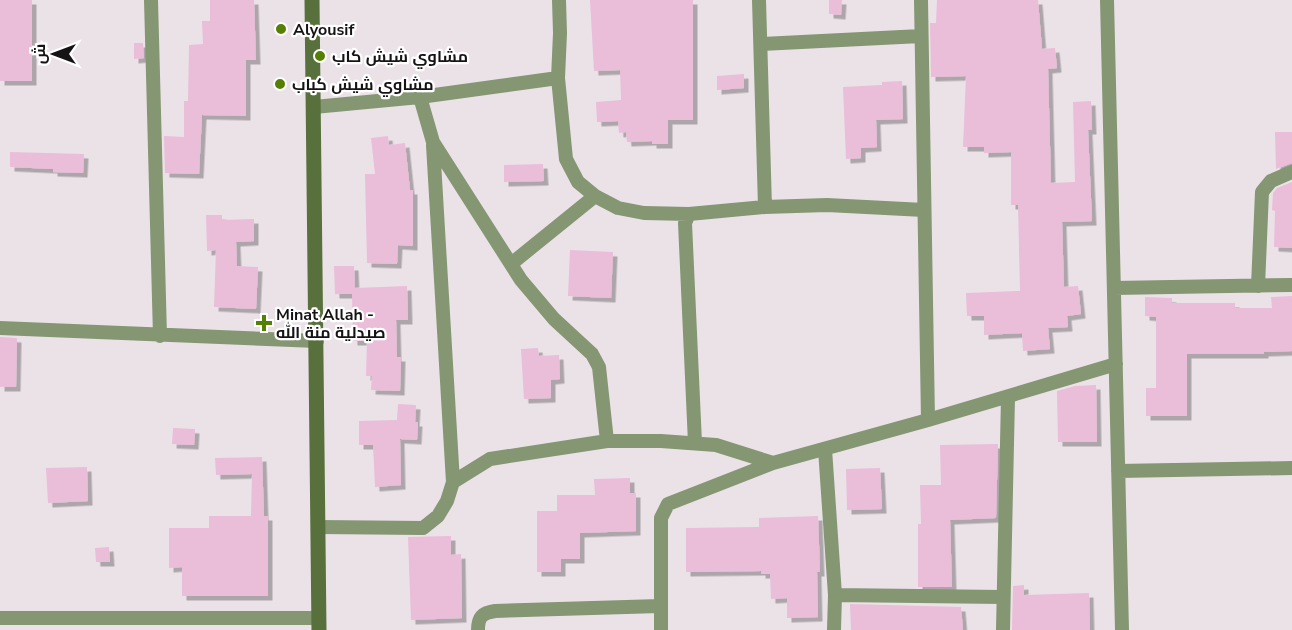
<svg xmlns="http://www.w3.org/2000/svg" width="1292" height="630" font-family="'Nunito Sans',Cairo,sans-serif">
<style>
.building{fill:#eabdd9;filter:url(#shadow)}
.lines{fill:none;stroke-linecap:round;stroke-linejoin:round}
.street{stroke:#859673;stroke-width:14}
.secondary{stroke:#58703b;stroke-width:15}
.poi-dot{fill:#568003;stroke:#fff;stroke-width:2}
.labels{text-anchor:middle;stroke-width:4.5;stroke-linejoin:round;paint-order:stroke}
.poi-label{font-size:16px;font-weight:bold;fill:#161315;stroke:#fff;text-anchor:start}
</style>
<defs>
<filter id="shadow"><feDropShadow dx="4.5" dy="4.5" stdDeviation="0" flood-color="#0004"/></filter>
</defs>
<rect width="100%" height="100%" fill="#ebe2e8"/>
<path class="building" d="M 0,0 L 32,0 L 32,81 L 0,81 Z
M 210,0 L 254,0 L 256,60 L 246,60 L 246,116 L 202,115 L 199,174 L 165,173 L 164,136 L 184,137 L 184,101 L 188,101 L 189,45 L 203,44 L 202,21 L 210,21 Z
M 590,0 L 693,0 L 693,120 L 668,120 L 668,144 L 652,144 L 652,141 L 627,142 L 626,132 L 619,133 L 618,121 L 597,122 L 596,102 L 621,100 L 620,70 L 594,71 Z
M 829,0 L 842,0 L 841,15 L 829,14 Z
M 937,0 L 1038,0 L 1042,49 L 1055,48 L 1057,68 L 1048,69 L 1051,183 L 1075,182 L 1073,102 L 1091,101 L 1092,130 L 1088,130 L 1092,221 L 1062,222 L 1064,287 L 1078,286 L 1081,314 L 1067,316 L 1068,327 L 1048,328 L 1050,349 L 1023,351 L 1022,333 L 984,335 L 984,316 L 967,316 L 966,293 L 1020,291 L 1018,205 L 1011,205 L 1011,152 L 984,153 L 984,147 L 963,147 L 966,76 L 931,77 L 930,23 L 936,23 Z
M 134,43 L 143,43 L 144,58 L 134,59 Z
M 744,74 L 744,88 L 717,90 L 717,76 Z
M 902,81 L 903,119 L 876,120 L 877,147 L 861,148 L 861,158 L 846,159 L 843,87 L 882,85 L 882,82 Z
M 1275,132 L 1292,132 L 1292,163 L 1276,169 Z
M 388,136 L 389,145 L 405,143 L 410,190 L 413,190 L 413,246 L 398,245 L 397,264 L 367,263 L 365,174 L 375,174 L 371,138 Z
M 10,152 L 84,154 L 83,173 L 53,172 L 53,169 L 10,167 Z
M 543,164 L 544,181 L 504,182 L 504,165 Z
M 1292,182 L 1292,248 L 1274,247 L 1275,211 L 1272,210 L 1273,193 L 1277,188 Z
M 206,215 L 222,215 L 222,220 L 254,219 L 254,241 L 236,242 L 237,266 L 258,267 L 256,309 L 214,307 L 216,250 L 207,251 Z
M 570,250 L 613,252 L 611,298 L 568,296 Z
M 334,266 L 354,266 L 355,288 L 407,286 L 408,320 L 396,320 L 397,357 L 401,357 L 400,391 L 371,390 L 372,376 L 366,376 L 367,341 L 353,341 L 352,294 L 335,294 Z
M 1292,296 L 1292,351 L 1264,352 L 1264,354 L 1187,354 L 1187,416 L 1146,416 L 1146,388 L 1156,388 L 1156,317 L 1145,316 L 1145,297 L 1172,298 L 1172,303 L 1235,303 L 1235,308 L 1272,308 L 1271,297 Z
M 0,337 L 17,338 L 16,387 L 0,387 Z
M 538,348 L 539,356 L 559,355 L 560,379 L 551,380 L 551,398 L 524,399 L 521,349 Z
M 1096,385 L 1097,442 L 1058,442 L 1057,391 L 1075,386 Z
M 398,404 L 416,405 L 415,422 L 418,422 L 417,440 L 400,439 L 401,485 L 375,487 L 373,445 L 359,445 L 359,421 L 397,420 Z
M 173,428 L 195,429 L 194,445 L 172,444 Z
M 998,444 L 996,518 L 950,520 L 952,587 L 918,587 L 918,524 L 921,524 L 920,485 L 941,485 L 940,445 Z
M 262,457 L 264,516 L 268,516 L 268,596 L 182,596 L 182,567 L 169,568 L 169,528 L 209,528 L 209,516 L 251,516 L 252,474 L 216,475 L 215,458 Z
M 87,467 L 88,501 L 48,503 L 46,468 Z
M 880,468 L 882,509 L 847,510 L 846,469 Z
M 630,478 L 630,493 L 636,493 L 636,531 L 580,533 L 580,559 L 561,559 L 561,572 L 537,572 L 537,511 L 557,511 L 557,495 L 595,495 L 594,479 Z
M 818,516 L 820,572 L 817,572 L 818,617 L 787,618 L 787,598 L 771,599 L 770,574 L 761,574 L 761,571 L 686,572 L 686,528 L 759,527 L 759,518 Z
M 451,536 L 451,555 L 461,554 L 462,618 L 411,620 L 408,537 Z
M 109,547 L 110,562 L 96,562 L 95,548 Z
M 1024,585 L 1024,595 L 1089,593 L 1090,630 L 1012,630 L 1013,586 Z
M 850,604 L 961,607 L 963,630 L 851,630 Z"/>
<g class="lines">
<path class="street" d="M 151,0 L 160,336
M 559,0 L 560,33 L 558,78 L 566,159 L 578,182 L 595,196 L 618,208 L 644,213 L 689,214
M 921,0 L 928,420
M 1107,0 L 1122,630
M 761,44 L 921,36
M 420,97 L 558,78
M 314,107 L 420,97 L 433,142 L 521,280 L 554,319 L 592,354 L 599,367 L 607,441
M 433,145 L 453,482
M 765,207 L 827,205 L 924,210
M 511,264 L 595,196
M 1258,286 L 1262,192 L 1271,181 L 1292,172
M 1114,288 L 1292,285
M 0,328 L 317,341
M 695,443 L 685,223 L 689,214 L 765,207 L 759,0
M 825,449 L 835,595
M 1118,471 L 1292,468
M 318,527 L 423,528 L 438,516 L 447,501 L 453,482 L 490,459 L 607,441 L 661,441 L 716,445 L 773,463
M 0,618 L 319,618
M 478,630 C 478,617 482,613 495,611 L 660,606
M 661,630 L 661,518 L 668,504 L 773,463 L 928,420 L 1116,364
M 834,630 L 835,595 L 1002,597
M 1003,630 L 1008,397"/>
<path class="secondary" d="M 312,0 L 319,630"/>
</g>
<g class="poi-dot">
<circle cx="281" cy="29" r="6"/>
<circle cx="320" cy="56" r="6"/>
<circle cx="280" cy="84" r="6"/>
<path d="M261 314h6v6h6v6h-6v6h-6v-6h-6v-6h6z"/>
</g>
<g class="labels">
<g class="poi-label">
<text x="293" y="35">Alyousif</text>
<text x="332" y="62">مشاوي شيش كاب</text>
<text x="292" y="90">مشاوي شيش كباب</text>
<text x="276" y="320">Minat Allah -<tspan x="276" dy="18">صيدلية منة الله</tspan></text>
</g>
</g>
<g transform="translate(54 54) rotate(270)" stroke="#ffffff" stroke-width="4.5" paint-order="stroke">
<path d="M0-4.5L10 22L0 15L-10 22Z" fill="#161315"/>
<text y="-9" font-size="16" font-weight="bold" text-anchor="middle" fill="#161315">ش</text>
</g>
</svg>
